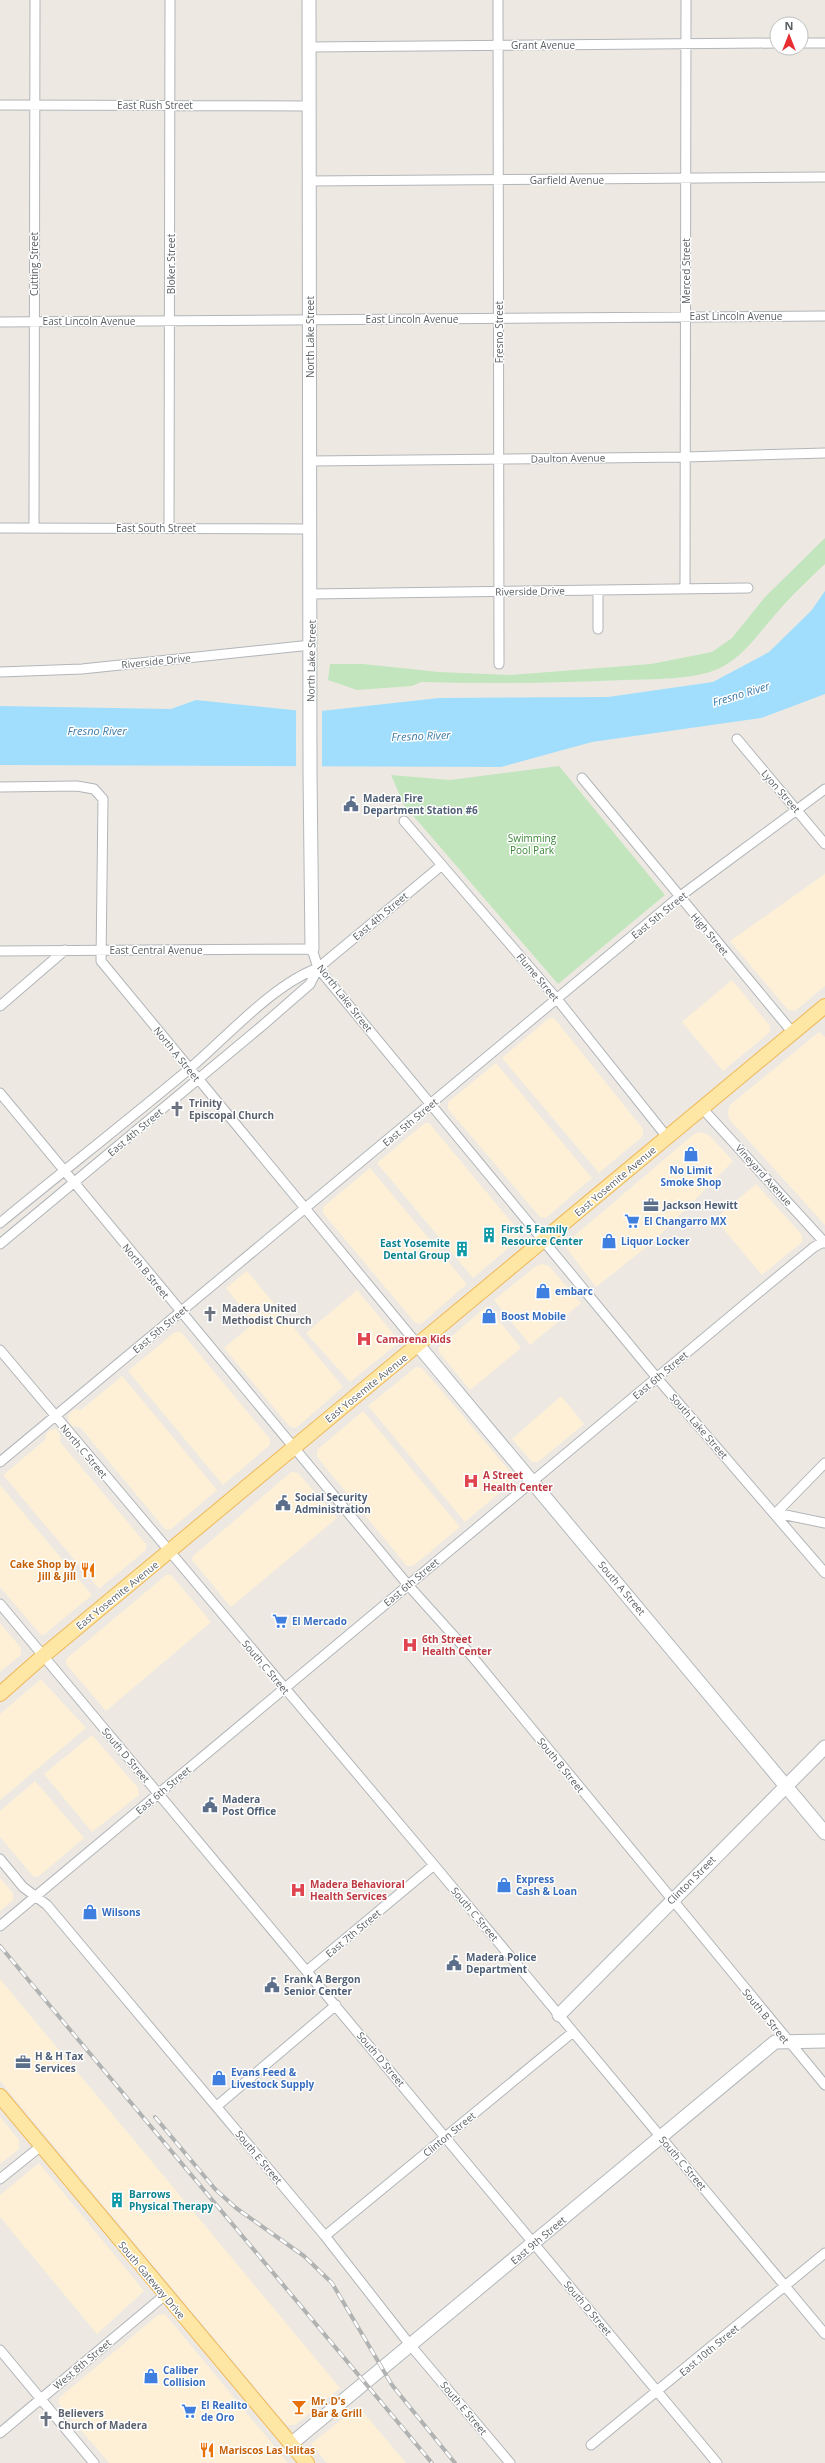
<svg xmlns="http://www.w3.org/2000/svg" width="825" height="2463" font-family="'Open Sans',sans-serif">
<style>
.commercial{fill:#fdf0d6}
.green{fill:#c2e5be}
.water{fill:#a1defe}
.pier{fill:#ede9e2}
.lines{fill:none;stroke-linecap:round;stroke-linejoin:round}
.street-casing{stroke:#b2b5b9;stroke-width:11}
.secondary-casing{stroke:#b3b7bc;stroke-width:15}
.primary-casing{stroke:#efb758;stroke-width:16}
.street{stroke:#fff;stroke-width:9}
.secondary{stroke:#fff;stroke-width:13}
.primary{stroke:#fee7a5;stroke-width:14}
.rail-casing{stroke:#b1b2b2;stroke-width:4}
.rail{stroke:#fff;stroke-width:2.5;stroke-dasharray:8;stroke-linecap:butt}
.labels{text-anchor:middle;stroke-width:3;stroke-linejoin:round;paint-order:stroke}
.street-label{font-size:10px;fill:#5a5f62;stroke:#fff}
.service-label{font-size:10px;font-weight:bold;fill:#4e5e75;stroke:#fff;text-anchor:start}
.park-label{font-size:10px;fill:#3a8636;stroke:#fff}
.worship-label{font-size:10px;font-weight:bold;fill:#5b616d;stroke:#fff;text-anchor:start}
.shop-label{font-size:10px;font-weight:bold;fill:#366cbe;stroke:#fff;text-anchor:start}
.culture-label{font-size:10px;font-weight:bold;fill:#0d838f;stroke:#fff;text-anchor:start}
.health-label{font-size:10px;font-weight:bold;fill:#be3a42;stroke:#fff;text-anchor:start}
.food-label{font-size:10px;font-weight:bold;fill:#c56008;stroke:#fff;text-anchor:start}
.water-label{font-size:11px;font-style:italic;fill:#3c7aa7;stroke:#fff}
</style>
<rect width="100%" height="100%" fill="#ede9e2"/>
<path class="commercial" d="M 825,874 L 825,986 L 795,1011 L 788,1010 L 730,941 Z
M 732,980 L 770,1026 L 770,1032 L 723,1071 L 682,1022 Z
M 549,1018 L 554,1018 L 643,1129 L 643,1136 L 599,1173 L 502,1058 Z
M 819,1032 L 825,1037 L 825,1225 L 729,1119 L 728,1112 L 730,1105 Z
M 496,1063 L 592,1178 L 546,1218 L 540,1217 L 448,1109 L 448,1102 Z
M 425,1123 L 429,1123 L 518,1230 L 518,1240 L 473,1278 L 377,1163 Z
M 701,1132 L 709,1135 L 733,1161 L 654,1241 L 596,1287 L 567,1249 L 567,1242 L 694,1134 Z
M 370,1168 L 467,1284 L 421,1324 L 415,1323 L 323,1213 L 323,1207 Z
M 756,1184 L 802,1235 L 802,1242 L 762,1275 L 715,1219 Z
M 542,1264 L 549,1266 L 581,1303 L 530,1345 L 494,1300 L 536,1266 Z
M 247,1271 L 343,1387 L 296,1428 L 290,1427 L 224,1348 L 254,1323 L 226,1288 Z
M 357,1290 L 396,1337 L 397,1344 L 350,1382 L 306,1333 Z
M 487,1306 L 521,1348 L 470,1390 L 439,1352 L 439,1347 Z
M 175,1332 L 181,1332 L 270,1439 L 270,1445 L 223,1485 L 128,1371 Z
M 416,1367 L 422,1368 L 514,1476 L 512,1482 L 465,1522 L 368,1406 Z
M 122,1376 L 217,1490 L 170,1530 L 165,1529 L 80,1427 L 72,1426 L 68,1421 L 69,1414 L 75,1409 L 81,1410 Z
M 561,1396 L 584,1424 L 538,1462 L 532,1462 L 512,1439 Z
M 363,1411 L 460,1527 L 413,1566 L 407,1566 L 317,1457 L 317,1450 Z
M 56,1429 L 60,1435 L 60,1442 L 146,1544 L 146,1550 L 99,1589 L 3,1475 L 45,1440 L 46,1434 L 50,1430 Z
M 291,1472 L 298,1473 L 337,1518 L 231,1607 L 192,1560 L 193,1556 Z
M 0,1485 L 92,1595 L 45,1634 L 41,1635 L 0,1587 Z
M 166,1575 L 171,1575 L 211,1622 L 106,1711 L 66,1664 L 66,1659 Z
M 0,1623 L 21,1648 L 21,1655 L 0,1672 Z
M 41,1679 L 86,1728 L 0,1800 L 0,1714 Z
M 92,1735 L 138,1788 L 139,1795 L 92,1832 L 44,1774 Z
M 35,1781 L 84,1838 L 38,1877 L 33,1876 L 0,1837 L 0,1811 Z
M 0,1878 L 13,1893 L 13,1900 L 0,1911 Z
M 0,1979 L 340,2388 L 295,2425 L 287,2425 L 278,2415 L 0,2081 Z
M 0,2117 L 19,2140 L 19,2149 L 0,2164 Z
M 39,2163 L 144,2291 L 97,2334 L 0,2217 L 0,2195 Z
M 165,2314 L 288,2463 L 109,2463 L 59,2404 L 59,2398 L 158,2315 Z
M 358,2406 L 406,2463 L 327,2463 L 311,2444 Z"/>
<path class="green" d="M 825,538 L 825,564 C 808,580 789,598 774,616 C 757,635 744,656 720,668 C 695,680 652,679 624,680 C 556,683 490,684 421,682 L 412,686 L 357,690 L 328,680 L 330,664 L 363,664 L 439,672 L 510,675 L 651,664 L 712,652 L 732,638 L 765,597 Z
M 559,766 L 665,895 L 558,984 L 404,805 L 391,775 L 450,780 Z"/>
<path class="water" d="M 825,591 L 825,694 L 761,718 L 592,742 L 501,767 L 0,765 L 0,706 L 171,709 L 196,700 L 312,712 L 439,698 L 608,697 L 713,682 L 769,652 L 811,611 Z"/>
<path class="pier" d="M 296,708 L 322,709 L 322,770 L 296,770 Z"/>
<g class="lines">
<g class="street-casing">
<path id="street" d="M 498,0 L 499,664
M 801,43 L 825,43
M 309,47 L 777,43
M 0,105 L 310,106
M 310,181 L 825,177
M 0,322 L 825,316
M 311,461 L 686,457 L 825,453
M 34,527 L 35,0
M 169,527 L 170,0
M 0,528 L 311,529
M 685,589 L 686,0
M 598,591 L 598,629
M 311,594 L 748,588
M 0,672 L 82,669 L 311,645
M 737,739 L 825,844
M 582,778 L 793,1033
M 0,787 L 77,786 L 94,789 L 103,799 L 101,961 L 418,1345
M 404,821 L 557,999 L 667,1137
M 0,951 L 312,949 L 318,968 L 657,1378 L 825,1573
M 0,1006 L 65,950
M 0,1093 L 408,1585 L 471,1655 L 825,2085
M 702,1108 L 825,1243
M 0,1223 C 62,1172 126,1122 188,1070 C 226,1038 272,985 318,968 L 442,865
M 0,1244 L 263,1025 L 310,984 L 318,968
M 0,1350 L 434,1865 L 825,2334
M 0,1462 L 679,897 L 825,789
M 776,1513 L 825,1463
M 776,1513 L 825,1523
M 0,1604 L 717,2463
M 0,1859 L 23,1887 L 47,1905 L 325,2236 L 411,2346 L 510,2463
M 0,1926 L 769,1284 L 814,1247 L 825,1241
M 308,1970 L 434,1865
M 217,2106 L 336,2005
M 0,2179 L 41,2146
M 325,2236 L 573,2032
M 0,2350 L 94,2463
M 0,2433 L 165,2295
M 591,2445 L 825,2253"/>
</g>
<g class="secondary-casing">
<path id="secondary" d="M 309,0 L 310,772 L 312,949
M 418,1345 L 825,1833
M 559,2015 L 825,1747
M 291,2444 L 775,2042 L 825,2041"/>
</g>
<g class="primary-casing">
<path id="primary" d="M 0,1694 L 43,1656 L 825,1006
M 0,2096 L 307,2463"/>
</g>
<use href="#street" class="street"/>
<use href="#secondary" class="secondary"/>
<use href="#primary" class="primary"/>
<g class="rail-casing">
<path id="rail" d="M 0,1946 L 432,2463
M 155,2117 L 215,2189 L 236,2208 L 304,2256 L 332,2283 L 392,2385 L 455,2463"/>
</g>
<use href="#rail" class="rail"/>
</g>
<defs>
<g id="civic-bare" transform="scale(1.2)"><path d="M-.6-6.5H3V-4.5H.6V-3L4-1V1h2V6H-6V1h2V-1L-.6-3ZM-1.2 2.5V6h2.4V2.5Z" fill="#5c6f8a" stroke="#fff" stroke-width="2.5" paint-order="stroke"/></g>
<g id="church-bare" transform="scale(1.2)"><path d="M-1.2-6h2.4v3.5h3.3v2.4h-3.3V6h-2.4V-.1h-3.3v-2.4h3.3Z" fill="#6b7280" stroke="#fff" stroke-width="2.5" paint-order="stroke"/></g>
<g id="shop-bare" transform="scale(1.2)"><path d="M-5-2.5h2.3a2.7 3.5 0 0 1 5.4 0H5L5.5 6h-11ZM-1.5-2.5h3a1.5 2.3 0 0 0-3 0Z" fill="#3f7fe0" stroke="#fff" stroke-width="2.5" paint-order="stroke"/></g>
<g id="office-bare" transform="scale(1.2)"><path d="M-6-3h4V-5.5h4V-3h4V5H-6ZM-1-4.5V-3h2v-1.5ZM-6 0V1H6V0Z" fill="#5c6f8a" stroke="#fff" stroke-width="2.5" paint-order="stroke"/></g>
<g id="supermarket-bare" transform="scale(1.2)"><path d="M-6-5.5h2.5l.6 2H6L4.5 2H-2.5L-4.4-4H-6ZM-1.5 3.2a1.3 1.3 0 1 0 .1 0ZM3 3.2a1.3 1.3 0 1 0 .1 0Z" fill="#3f7fe0" stroke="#fff" stroke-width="2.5" paint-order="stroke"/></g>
<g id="building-bare" transform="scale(1.2)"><path d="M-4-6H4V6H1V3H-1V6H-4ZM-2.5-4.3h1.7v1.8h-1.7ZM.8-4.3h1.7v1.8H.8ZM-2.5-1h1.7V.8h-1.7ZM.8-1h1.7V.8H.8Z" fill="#0f9aa8" stroke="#fff" stroke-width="2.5" paint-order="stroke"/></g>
<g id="hospital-bare" transform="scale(1.2)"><path d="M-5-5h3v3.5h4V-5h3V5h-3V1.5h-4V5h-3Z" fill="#e0444e" stroke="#fff" stroke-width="2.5" paint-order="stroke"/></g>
<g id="restaurant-bare" transform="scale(1.2)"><path d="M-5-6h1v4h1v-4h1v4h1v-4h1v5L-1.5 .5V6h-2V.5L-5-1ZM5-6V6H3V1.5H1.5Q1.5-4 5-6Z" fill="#e8710a" stroke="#fff" stroke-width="2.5" paint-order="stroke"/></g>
<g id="bar-bare" transform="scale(1.2)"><path d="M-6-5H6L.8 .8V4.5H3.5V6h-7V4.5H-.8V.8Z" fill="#e8710a" stroke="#fff" stroke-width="2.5" paint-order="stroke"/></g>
</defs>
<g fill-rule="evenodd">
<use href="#civic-bare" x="351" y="804"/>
<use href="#church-bare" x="177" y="1109"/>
<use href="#shop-bare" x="691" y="1154"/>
<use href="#office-bare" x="651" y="1205"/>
<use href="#supermarket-bare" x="632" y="1221"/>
<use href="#building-bare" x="489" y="1235"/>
<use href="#shop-bare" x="609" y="1241"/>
<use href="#building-bare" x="462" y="1249"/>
<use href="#shop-bare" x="543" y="1291"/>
<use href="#church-bare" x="210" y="1314"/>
<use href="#shop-bare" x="489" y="1316"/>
<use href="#hospital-bare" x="364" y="1339"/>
<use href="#hospital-bare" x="471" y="1481"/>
<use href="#civic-bare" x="283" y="1503"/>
<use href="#restaurant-bare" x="88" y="1570"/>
<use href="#supermarket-bare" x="280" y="1621"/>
<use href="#hospital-bare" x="410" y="1645"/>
<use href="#civic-bare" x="210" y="1805"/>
<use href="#shop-bare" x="504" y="1885"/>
<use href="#hospital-bare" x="298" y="1890"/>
<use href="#shop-bare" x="90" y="1912"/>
<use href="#civic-bare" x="454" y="1963"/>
<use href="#civic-bare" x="272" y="1985"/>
<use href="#office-bare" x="23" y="2062"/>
<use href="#shop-bare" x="219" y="2078"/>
<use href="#building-bare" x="117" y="2200"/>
<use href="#shop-bare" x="151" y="2376"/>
<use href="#bar-bare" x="299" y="2407"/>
<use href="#supermarket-bare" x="189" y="2411"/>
<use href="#church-bare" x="46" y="2419"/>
<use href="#restaurant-bare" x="207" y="2450"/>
</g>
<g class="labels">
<g class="street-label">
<text x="543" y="49">Grant Avenue</text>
<text x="155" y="109">East Rush Street</text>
<text x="567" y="184">Garfield Avenue</text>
<text transform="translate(34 264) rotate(-90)" y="4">Cutting Street</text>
<text transform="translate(171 264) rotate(-90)" y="4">Bloker Street</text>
<text transform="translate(686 271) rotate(-90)" y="4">Merced Street</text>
<text x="736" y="320">East Lincoln Avenue</text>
<text x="412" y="323">East Lincoln Avenue</text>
<text x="89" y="325">East Lincoln Avenue</text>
<text transform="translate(499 332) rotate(-90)" y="4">Fresno Street</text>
<text transform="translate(310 337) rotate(-90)" y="4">North Lake Street</text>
<text transform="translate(568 458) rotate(-1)" y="4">Daulton Avenue</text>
<text x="156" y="532">East South Street</text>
<text transform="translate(530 591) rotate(-1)" y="4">Riverside Drive</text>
<text transform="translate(156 661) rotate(-6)" y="4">Riverside Drive</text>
<text transform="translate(311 661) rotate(-89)" y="4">North Lake Street</text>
<text transform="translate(781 791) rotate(49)" y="4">Lyon Street</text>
<text transform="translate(659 915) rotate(-39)" y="4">East 5th Street</text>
<text transform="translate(380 916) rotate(-40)" y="4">East 4th Street</text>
<text transform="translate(710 934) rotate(50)" y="4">High Street</text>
<text x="156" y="954">East Central Avenue</text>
<text transform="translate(538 977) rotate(50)" y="4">Flume Street</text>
<text transform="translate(345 998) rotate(52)" y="4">North Lake Street</text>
<text transform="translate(177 1054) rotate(51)" y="4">North A Street</text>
<text transform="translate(410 1122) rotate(-40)" y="4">East 5th Street</text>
<text transform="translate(135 1132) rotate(-40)" y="4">East 4th Street</text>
<text transform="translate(764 1175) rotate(48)" y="4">Vineyard Avenue</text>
<text transform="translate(615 1181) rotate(-40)" y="4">East Yosemite Avenue</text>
<text transform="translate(146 1271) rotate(51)" y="4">North B Street</text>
<text transform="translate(160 1329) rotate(-40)" y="4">East 5th Street</text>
<text transform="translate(660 1375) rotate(-40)" y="4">East 6th Street</text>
<text transform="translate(366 1388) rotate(-39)" y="4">East Yosemite Avenue</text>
<text transform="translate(699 1426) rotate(49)" y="4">South Lake Street</text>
<text transform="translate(84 1451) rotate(50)" y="4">North C Street</text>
<text transform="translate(411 1582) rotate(-40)" y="4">East 6th Street</text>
<text transform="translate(622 1588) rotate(50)" y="4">South A Street</text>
<text transform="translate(117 1595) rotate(-39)" y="4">East Yosemite Avenue</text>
<text transform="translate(266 1667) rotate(50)" y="4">South C Street</text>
<text transform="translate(126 1755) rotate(50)" y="4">South D Street</text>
<text transform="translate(561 1765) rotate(51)" y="4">South B Street</text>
<text transform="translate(163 1790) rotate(-40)" y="4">East 6th Street</text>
<text transform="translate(691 1880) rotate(-45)" y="4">Clinton Street</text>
<text transform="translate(475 1914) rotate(50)" y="4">South C Street</text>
<text transform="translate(353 1933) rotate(-40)" y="4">East 7th Street</text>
<text transform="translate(766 2016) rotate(51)" y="4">South B Street</text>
<text transform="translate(381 2059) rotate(50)" y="4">South D Street</text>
<text transform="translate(449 2134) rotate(-39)" y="4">Clinton Street</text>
<text transform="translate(259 2157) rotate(50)" y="4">South E Street</text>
<text transform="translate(683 2163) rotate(50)" y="4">South C Street</text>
<text transform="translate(538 2240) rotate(-40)" y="4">East 9th Street</text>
<text transform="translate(152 2280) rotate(50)" y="4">South Gateway Drive</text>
<text transform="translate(588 2308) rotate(50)" y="4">South D Street</text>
<text transform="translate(709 2350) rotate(-40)" y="4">East 10th Street</text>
<text transform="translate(82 2364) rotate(-40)" y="4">West 8th Street</text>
<text transform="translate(464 2408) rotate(50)" y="4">South E Street</text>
</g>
<g class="service-label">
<text x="363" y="802">Madera Fire<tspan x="363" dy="12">Department Station #6</tspan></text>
<text x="663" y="1209">Jackson Hewitt</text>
<text x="295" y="1501">Social Security<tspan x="295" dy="12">Administration</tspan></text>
<text x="222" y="1803">Madera<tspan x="222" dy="12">Post Office</tspan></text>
<text x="466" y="1961">Madera Police<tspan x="466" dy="12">Department</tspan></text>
<text x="284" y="1983">Frank A Bergon<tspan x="284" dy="12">Senior Center</tspan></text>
<text x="35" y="2060">H &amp; H Tax<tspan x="35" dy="12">Services</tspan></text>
</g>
<g class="park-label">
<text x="532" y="842">Swimming<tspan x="532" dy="12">Pool Park</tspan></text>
</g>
<g class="worship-label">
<text x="189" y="1107">Trinity<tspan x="189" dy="12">Episcopal Church</tspan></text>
<text x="222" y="1312">Madera United<tspan x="222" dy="12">Methodist Church</tspan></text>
<text x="58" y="2417">Believers<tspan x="58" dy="12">Church of Madera</tspan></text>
</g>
<g class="shop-label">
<text x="691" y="1174" text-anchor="middle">No Limit<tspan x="691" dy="12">Smoke Shop</tspan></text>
<text x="644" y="1225">El Changarro MX</text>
<text x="621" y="1245">Liquor Locker</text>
<text x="555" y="1295">embarc</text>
<text x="501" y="1320">Boost Mobile</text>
<text x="292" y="1625">El Mercado</text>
<text x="516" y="1883">Express<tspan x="516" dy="12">Cash &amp; Loan</tspan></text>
<text x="102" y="1916">Wilsons</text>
<text x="231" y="2076">Evans Feed &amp;<tspan x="231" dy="12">Livestock Supply</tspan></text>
<text x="163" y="2374">Caliber<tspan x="163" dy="12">Collision</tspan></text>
<text x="201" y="2409">El Realito<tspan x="201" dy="12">de Oro</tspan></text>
</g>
<g class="culture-label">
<text x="501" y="1233">First 5 Family<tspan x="501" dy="12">Resource Center</tspan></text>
<text x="450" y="1247" text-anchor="end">East Yosemite<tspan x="450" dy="12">Dental Group</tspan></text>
<text x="129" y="2198">Barrows<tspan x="129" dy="12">Physical Therapy</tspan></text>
</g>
<g class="health-label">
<text x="376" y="1343">Camarena Kids</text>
<text x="483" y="1479">A Street<tspan x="483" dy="12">Health Center</tspan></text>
<text x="422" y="1643">6th Street<tspan x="422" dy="12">Health Center</tspan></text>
<text x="310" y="1888">Madera Behavioral<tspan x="310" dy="12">Health Services</tspan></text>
</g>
<g class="food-label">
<text x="76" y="1568" text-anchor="end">Cake Shop by<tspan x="76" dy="12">Jill &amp; Jill</tspan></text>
<text x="311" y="2405">Mr. D's<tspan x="311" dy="12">Bar &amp; Grill</tspan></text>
<text x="219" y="2454">Mariscos Las Islitas</text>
</g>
<g class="water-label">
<text transform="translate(741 694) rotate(-17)" y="4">Fresno River</text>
<text x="97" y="735">Fresno River</text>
<text transform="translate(421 736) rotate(-2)" y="4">Fresno River</text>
</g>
</g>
<g transform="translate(789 36)"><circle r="19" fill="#ffffff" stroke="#bdbfc0"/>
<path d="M0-3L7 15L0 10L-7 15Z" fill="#e72e31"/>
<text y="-6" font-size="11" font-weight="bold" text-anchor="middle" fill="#5a5f62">N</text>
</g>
</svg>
